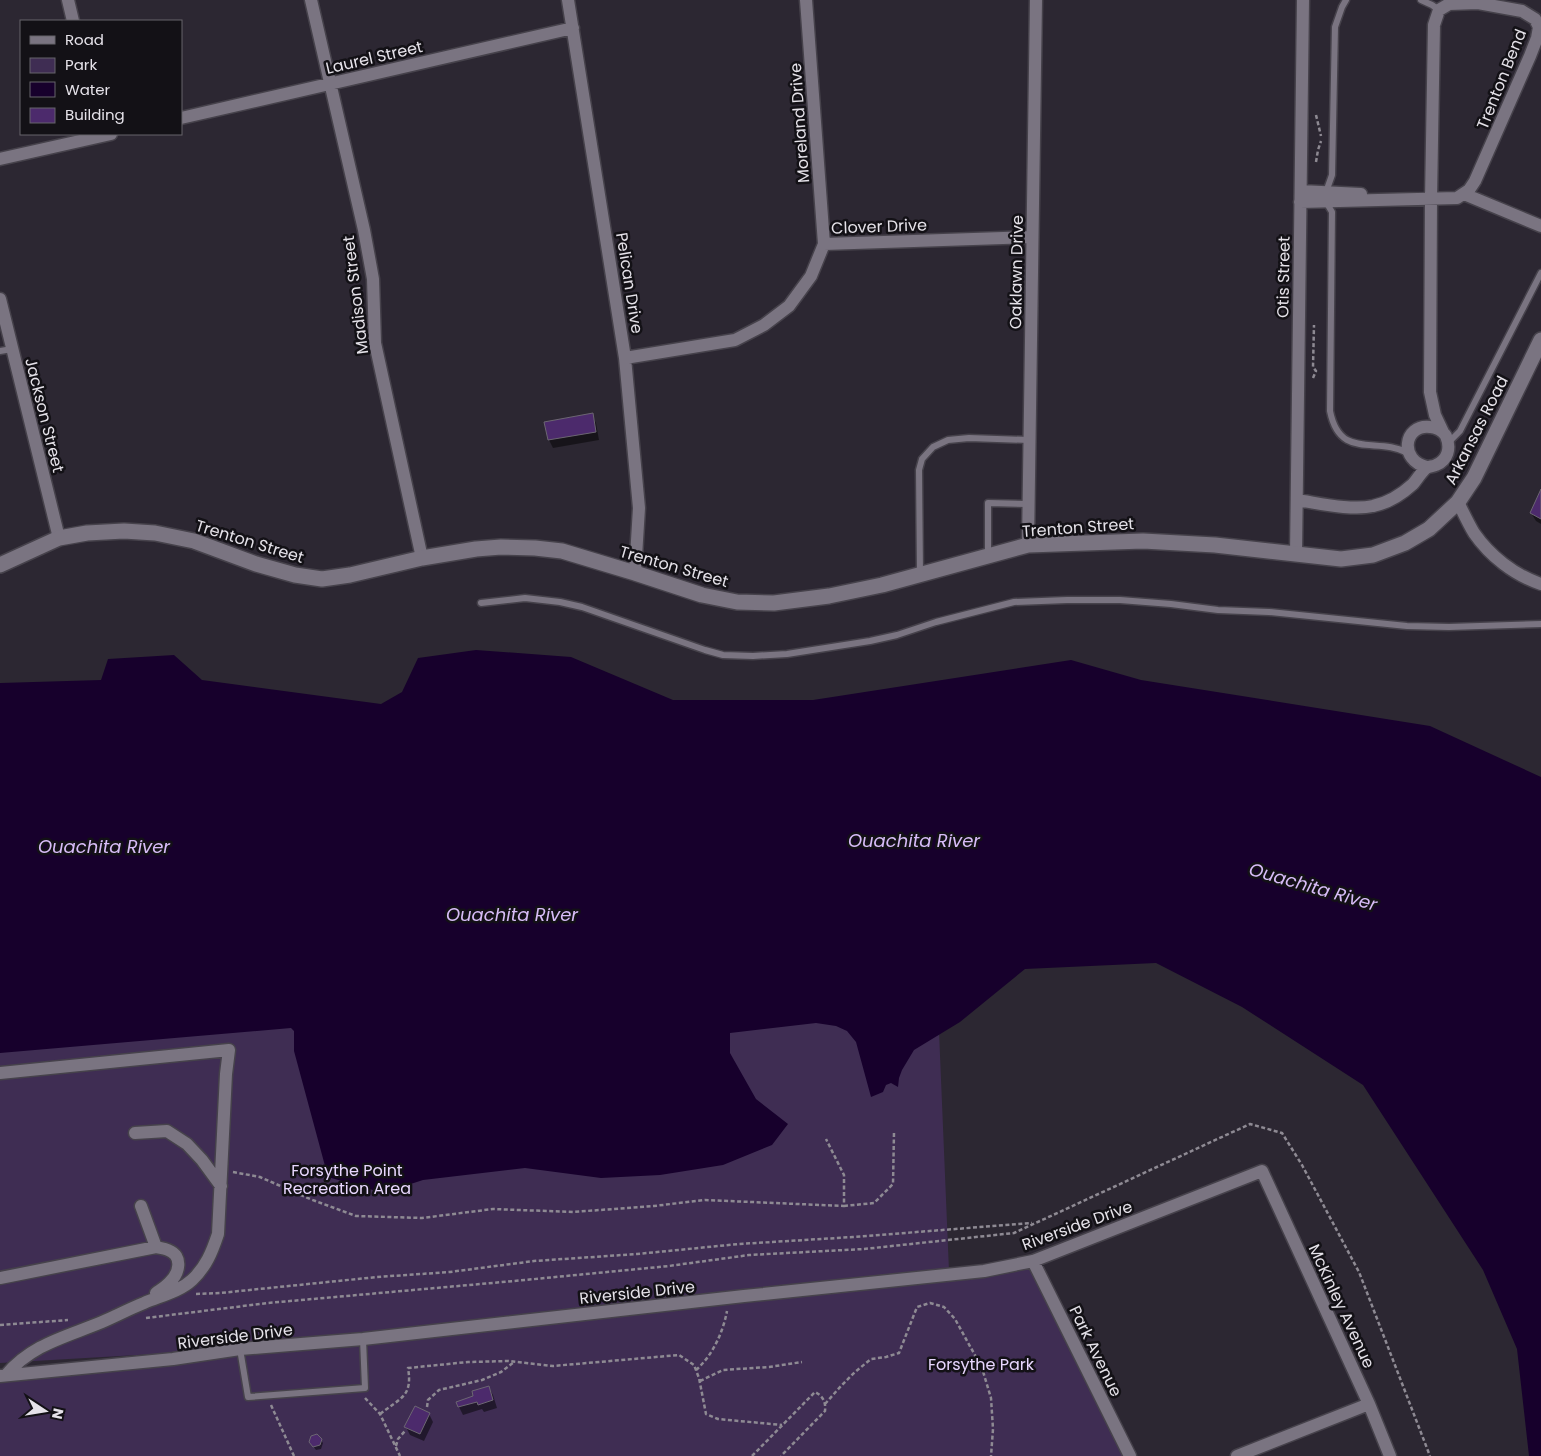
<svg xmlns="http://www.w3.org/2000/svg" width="1541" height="1456" font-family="Poppins,sans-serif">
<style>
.green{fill:#3f2d53}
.water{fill:#17002c}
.shadow{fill:#0007}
.building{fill:#4c2a6c;stroke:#6c6672}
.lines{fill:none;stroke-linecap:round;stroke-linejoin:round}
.lane-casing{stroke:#46424b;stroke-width:9}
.street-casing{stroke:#46424b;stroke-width:15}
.secondary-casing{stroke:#46424b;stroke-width:18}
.path{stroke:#8e8a93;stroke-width:2.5;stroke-dasharray:4 2.5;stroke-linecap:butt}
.lane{stroke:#7a7481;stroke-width:6}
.street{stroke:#7a7481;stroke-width:12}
.secondary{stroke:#7a7481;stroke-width:15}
.labels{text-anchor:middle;stroke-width:5;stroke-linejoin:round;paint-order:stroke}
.street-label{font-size:16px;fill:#e5e2e9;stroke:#131116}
.park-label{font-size:16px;fill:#e8d7fe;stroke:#131116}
.water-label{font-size:18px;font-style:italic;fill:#d7bcf7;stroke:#131116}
</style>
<rect width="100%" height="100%" fill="#2c2732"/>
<path class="green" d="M 937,983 L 949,1271 L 1033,1261 L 1130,1456 L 0,1456 L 0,1376 L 240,1349 L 0,1363 L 0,1050 L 439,1010 Z"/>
<path class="water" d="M 476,650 L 571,657 L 673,700 L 813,700 L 1071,660 L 1141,680 L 1430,726 L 1541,777 L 1541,1456 L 1529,1456 L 1517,1349 L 1483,1270 L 1363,1085 L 1242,1007 L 1156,963 L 1025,969 L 960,1022 L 914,1050 L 902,1070 L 899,1078 L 898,1087 L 891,1083 L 886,1085 L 883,1092 L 871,1097 L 856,1042 L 847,1031 L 836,1026 L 816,1023 L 730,1033 L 730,1053 L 756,1099 L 788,1124 L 772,1145 L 723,1165 L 660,1175 L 601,1178 L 525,1168 L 423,1180 L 383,1193 L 328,1177 L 294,1051 L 294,1031 L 291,1028 L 0,1053 L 0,683 L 101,680 L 108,659 L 174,655 L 202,680 L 381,704 L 402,692 L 418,658 Z"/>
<path class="shadow" d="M 592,415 L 596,423 L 599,440 L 553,448 L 549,440 Z
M 1541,492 L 1541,524 L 1536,521 L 1531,513 Z
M 489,1388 L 493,1395 L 497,1408 L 484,1412 L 482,1409 L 463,1415 L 459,1407 Z
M 429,1414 L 433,1422 L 424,1441 L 410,1435 L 406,1427 Z
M 321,1440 L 323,1443 L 321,1449 L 316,1450 L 313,1446 Z"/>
<path class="building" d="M 593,413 L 596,432 L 548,440 L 544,422 Z
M 1541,489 L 1541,519 L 1530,513 Z
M 489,1386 L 493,1400 L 478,1405 L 477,1402 L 458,1407 L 456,1402 L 473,1396 L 472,1391 Z
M 415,1406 L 430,1413 L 420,1434 L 404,1427 Z
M 317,1434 L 322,1439 L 320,1445 L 313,1447 L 309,1442 L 311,1436 Z"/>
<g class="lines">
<g class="lane-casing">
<path id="lane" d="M 1421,0 L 1432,5 L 1439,10
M 1326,192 L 1332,175 L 1335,27 L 1342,7 L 1346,0
M 1326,202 L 1332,212 L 1330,411 C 1340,461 1377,436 1408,453
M 0,351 L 12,349
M 1448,443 L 1460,431 L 1541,273
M 988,557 L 988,503 L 1028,504
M 920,574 L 919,470 L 922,459 L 933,447 L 948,440 L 969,438 L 1029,440
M 481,603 L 525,598 L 560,602 L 582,607 L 705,650 L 723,655 L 753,656 L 787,654 L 870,641 L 897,635 L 936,622 L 1014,602 L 1067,600 L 1120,600 L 1171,604 L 1218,610 L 1269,612 L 1407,626 L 1449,627 L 1541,624
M 240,1349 L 248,1397 L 365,1388 L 363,1339"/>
</g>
<g class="street-casing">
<path id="street" d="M 68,0 L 73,21
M 311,0 L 364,230 L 373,279 L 375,343 L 422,558
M 568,0 L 625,358 L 639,508 L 635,573
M 806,0 L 824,244
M 181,118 L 573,28
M 0,159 L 111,134
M 1301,191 L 1361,194
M 1464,194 L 1541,226
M 1300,202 L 1457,198 L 1469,190 L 1475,181 L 1530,56 L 1537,38 L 1539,27 L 1535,19 L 1522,11 L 1478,3 L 1449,4 L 1439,10 L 1434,25 L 1431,199 L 1430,392 L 1435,415 L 1443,432
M 0,299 L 59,538
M 625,358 L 735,340 L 764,325 L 789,306 L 811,276 L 824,244 L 1032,237
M 1297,500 C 1318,503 1352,511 1373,506 C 1388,503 1402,494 1413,484 C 1417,479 1421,473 1425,469 C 1428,466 1432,467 1436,465 C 1448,460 1451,448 1446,436 C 1443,431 1436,427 1430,427 C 1403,424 1399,461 1427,467
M 1458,502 C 1463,512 1468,523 1474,533 C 1490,556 1514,575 1541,584
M 1028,545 L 1036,0
M 1296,554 L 1303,0
M 0,1073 L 229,1050 L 226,1074 L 218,1234 C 212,1252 206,1267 192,1280 C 179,1292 160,1296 144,1303 C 129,1309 116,1316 102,1322 C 66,1337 32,1344 6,1375
M 135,1133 L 167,1131 L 187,1144 L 202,1160 L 221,1186
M 141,1206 L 156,1247
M 1033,1261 L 1130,1456
M 0,1278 L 156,1247 C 159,1248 164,1248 168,1250 C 184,1256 179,1274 169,1283 C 165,1287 160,1290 156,1293
M 0,1376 L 173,1359 L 240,1349 L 363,1339 L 744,1296 L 984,1271 L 1033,1261 L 1262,1171 L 1369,1404 L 1390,1456
M 1237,1456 L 1369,1404"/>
</g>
<g class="secondary-casing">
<path id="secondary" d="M 0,565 L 59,538 L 87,533 L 124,531 L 155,533 L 194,541 L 256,564 L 295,575 L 322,579 L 350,575 L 422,558 L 476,549 L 501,547 L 535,548 L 562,551 L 635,573 L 702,595 L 737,602 L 774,603 L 829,596 L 882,585 L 1028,545 L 1143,541 L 1215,545 L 1341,559 L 1373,555 L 1405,543 L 1429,529 L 1458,502 L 1474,478 L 1541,340"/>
</g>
<path class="path" d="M 1316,115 L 1321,136
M 1316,162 L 1318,150 L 1321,141
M 1313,378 L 1316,371 L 1313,367 L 1314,325
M 233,1172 L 260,1177 L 310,1199 L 356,1216 L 422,1218 L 493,1209 L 573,1212 L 654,1206 L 705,1200 L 844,1206 L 844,1175 L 826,1139
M 844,1206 L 874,1203 L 893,1184 L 894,1132
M 196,1294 L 220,1293 L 377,1277 L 450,1272 L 534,1261 L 637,1254 L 739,1244 L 853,1237 L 1032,1223
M 146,1318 L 268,1303 L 525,1280 L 669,1266 L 749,1255 L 864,1249 L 1014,1233 L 1250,1124 L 1282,1133 L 1302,1165 L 1359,1272 L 1430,1456
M 0,1325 L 68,1320
M 696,1370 C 713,1355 723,1332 727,1311
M 700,1381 L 723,1370 L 769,1367 L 802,1362
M 365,1398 L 380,1414 L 400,1456
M 825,1404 L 841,1386 L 855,1372 L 871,1359 L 886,1357 L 899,1353 L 917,1307 L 930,1303 L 944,1307 L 955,1319 L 982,1368 L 991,1398 L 993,1429 L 991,1456
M 271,1405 L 294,1456
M 427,1407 L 428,1400 L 439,1390 L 482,1380 L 501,1372 L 514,1362
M 380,1414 C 400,1398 413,1397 408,1368 L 468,1362 L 508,1361 L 553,1366 L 679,1355 L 694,1365 L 699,1378 L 706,1414 L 718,1419 L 782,1425
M 396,1446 L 398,1439 L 405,1431
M 752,1456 L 815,1392 C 823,1396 826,1402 825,1411 L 781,1456"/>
<use href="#lane" class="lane"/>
<use href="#street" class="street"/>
<use href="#secondary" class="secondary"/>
</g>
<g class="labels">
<g class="street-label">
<text transform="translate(374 57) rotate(-13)" y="6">Laurel Street</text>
<text transform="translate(1501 79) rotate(-68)" y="6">Trenton Bend</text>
<text transform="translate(799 123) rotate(-94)" y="6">Moreland Drive</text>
<text transform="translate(879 226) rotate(-2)" y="6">Clover Drive</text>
<text transform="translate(1016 272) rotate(-89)" y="6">Oaklawn Drive</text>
<text transform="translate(1283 277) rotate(-89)" y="6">Otis Street</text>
<text transform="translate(630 283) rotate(81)" y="6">Pelican Drive</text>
<text transform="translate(355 295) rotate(-97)" y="6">Madison Street</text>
<text transform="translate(45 415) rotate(76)" y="6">Jackson Street</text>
<text transform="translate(1476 430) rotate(-63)" y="6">Arkansas Road</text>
<text transform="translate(1078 527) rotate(-4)" y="6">Trenton Street</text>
<text transform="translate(250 541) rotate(17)" y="6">Trenton Street</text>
<text transform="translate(674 566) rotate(16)" y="6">Trenton Street</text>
<text transform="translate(1077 1225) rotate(-20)" y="6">Riverside Drive</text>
<text transform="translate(637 1292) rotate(-6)" y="6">Riverside Drive</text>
<text transform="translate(1342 1306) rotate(65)" y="6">McKinley Avenue</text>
<text transform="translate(235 1336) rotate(-7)" y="6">Riverside Drive</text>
<text transform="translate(1096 1351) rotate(64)" y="6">Park Avenue</text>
</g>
<g class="park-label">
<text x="347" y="1176">Forsythe Point<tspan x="347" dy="18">Recreation Area</tspan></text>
<text x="981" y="1370">Forsythe Park</text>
</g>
<g class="water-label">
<text x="914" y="847">Ouachita River</text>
<text x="104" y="853">Ouachita River</text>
<text transform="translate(1313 887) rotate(16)" y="6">Ouachita River</text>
<text x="512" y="921">Ouachita River</text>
</g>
</g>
<rect x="20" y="20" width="162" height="115" fill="#131116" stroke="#67656a"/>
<rect x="30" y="36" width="25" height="8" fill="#7a7481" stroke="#67656a"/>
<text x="65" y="45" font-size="15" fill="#e5e2e9">Road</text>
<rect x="30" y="58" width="25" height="15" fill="#3f2d53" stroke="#67656a"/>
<text x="65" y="70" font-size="15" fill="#e5e2e9">Park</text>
<rect x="30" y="82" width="25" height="15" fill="#17002c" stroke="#67656a"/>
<text x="65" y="95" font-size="15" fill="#e5e2e9">Water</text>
<rect x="30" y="108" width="25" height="15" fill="#4c2a6c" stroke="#67656a"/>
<text x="65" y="120" font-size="15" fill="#e5e2e9">Building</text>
<g transform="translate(45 1411) rotate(102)" stroke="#131116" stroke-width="4" paint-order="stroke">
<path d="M0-4L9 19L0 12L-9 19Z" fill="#e5e2e9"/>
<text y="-8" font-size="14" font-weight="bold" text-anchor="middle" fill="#e5e2e9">N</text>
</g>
</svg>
